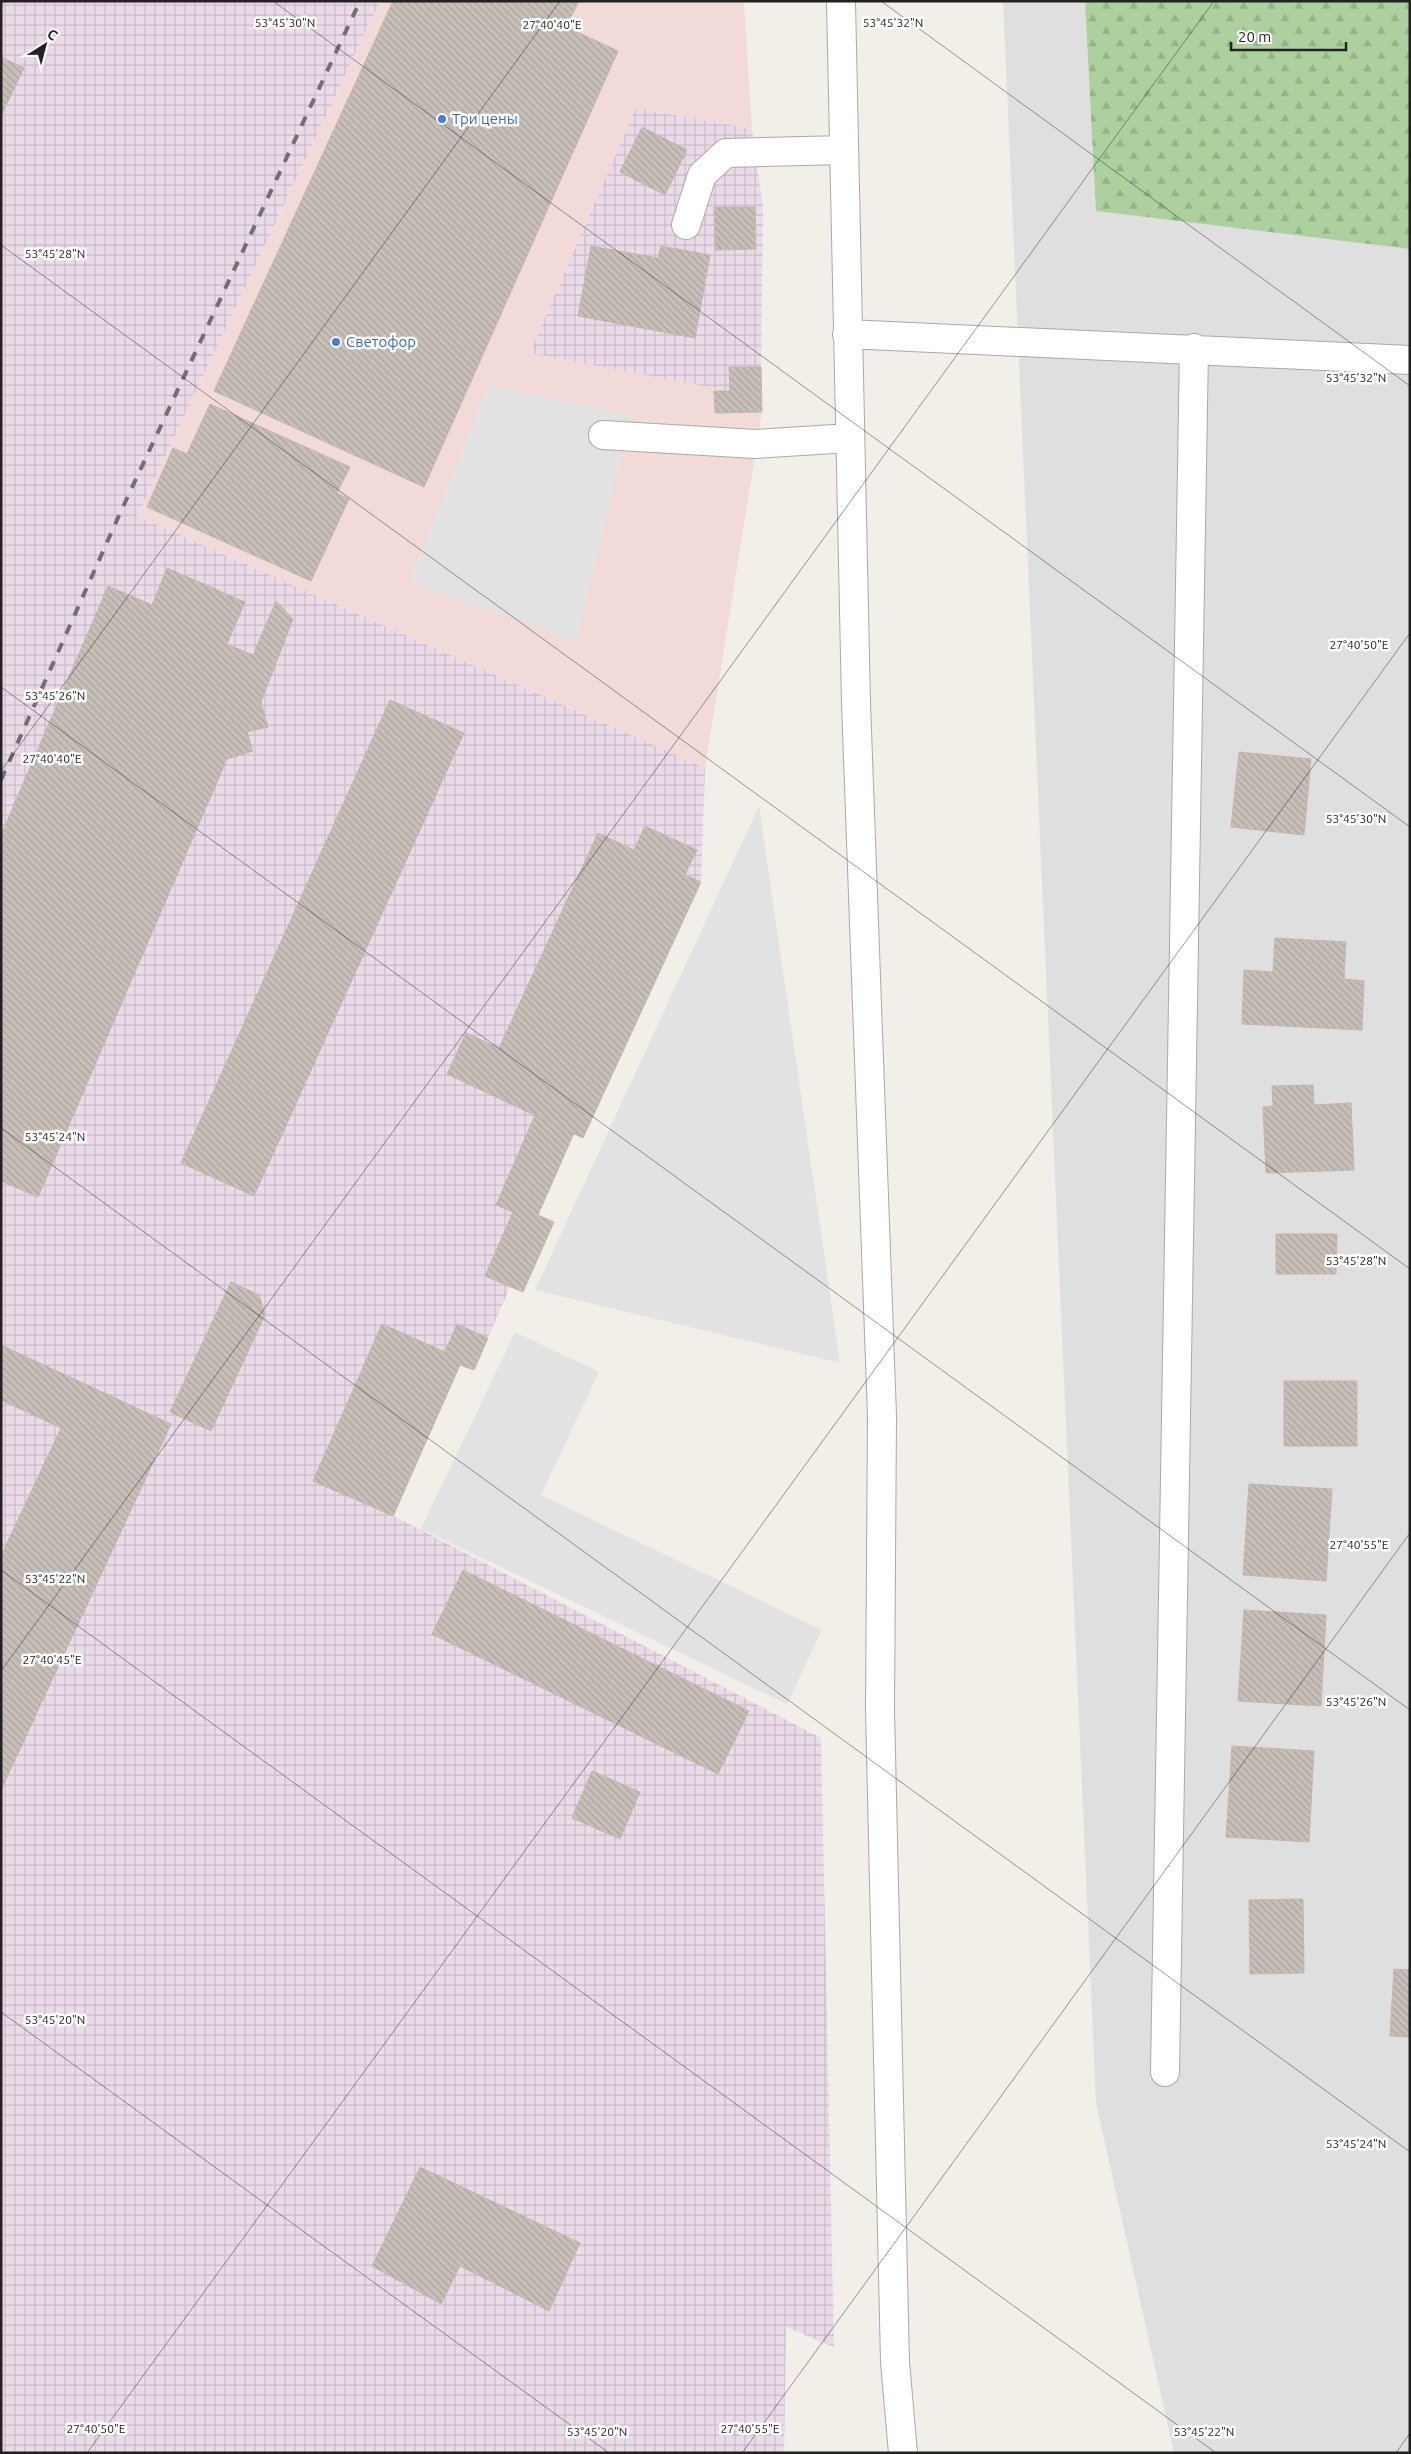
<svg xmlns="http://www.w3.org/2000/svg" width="1411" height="2454" font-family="Ubuntu,sans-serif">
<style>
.residential{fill:#e0dfdf}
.commercial{fill:#f2dad9}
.industrial{fill:url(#industrial-grid)}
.forest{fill:url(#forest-firs)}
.parking{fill:#e2e2e2}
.building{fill:url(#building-back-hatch);stroke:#c4b6ab}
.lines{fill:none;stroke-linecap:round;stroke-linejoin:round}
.minor-casing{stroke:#a9a9a9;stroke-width:30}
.minor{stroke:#fff;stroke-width:28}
.rail{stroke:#707070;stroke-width:4;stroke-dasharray:10 10;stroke-linecap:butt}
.ticks{fill:none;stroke:#222;stroke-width:1;stroke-opacity:0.45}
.shop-dot{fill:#3f7fe0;stroke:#fff;stroke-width:2}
.labels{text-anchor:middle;stroke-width:5;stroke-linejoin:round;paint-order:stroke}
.shop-label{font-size:15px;fill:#366cbe;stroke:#fff;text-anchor:start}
.ticks-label{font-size:12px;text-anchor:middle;fill:#222;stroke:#fff;stroke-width:5;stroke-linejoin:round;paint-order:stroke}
</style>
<defs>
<pattern id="industrial-grid" width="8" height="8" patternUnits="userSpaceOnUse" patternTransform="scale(1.25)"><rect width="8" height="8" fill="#ebdbe8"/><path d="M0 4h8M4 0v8" fill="none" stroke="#c9bcc7"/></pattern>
<pattern id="forest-firs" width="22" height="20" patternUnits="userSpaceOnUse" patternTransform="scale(1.25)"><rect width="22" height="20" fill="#add19e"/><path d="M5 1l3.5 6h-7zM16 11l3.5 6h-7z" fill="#95b388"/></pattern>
<pattern id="building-back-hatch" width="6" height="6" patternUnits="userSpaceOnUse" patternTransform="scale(1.25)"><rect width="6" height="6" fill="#c7bfb8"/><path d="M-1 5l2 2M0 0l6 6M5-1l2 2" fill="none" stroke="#aba49e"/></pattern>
</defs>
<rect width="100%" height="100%" fill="#f2efe9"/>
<path class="residential" d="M 1003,1 L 1410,1 L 1410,2453 L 1174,2453 L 1096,2103 Z"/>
<path class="commercial" d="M 380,1 L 744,1 L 752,129 L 636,108 L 729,391 L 729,367 L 761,367 L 762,412 L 705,768 L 137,516 Z"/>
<path class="industrial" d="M 1,1 L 380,1 L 137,516 L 705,768 L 701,882 L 583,1138 L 573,1133 L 538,1215 L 554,1222 L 523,1292 L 510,1287 L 474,1370 L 460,1365 L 394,1516 L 821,1738 L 834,2347 L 786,2327 L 784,2453 L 1,2453 Z
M 636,108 L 752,129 L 763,208 L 761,367 L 729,367 L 730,391 L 530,353 Z"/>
<path class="forest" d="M 1085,1 L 1410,1 L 1410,249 L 1096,211 Z"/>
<path class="parking" d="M 489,385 L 631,416 L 576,642 L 409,582 Z
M 759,806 L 840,1363 L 535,1290 Z
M 515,1332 L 599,1372 L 541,1495 L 822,1630 L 787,1704 L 421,1529 Z"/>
<path class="building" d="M 393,1 L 511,1 L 618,51 L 424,487 L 214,391 Z
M 511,1 L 579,1 L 566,27 Z
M 1,57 L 24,68 L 1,116 Z
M 642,127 L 687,150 L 665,195 L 620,172 Z
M 714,207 L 755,207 L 756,249 L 715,250 Z
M 591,246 L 658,258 L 661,246 L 710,255 L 695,338 L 578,316 Z
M 729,367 L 761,367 L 762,412 L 715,413 L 714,391 L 730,391 Z
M 210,404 L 350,467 L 337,493 L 349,499 L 311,581 L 147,507 L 173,448 L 187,454 Z
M 167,568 L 245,602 L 227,644 L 253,655 L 276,601 L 293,619 L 261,702 L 268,727 L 247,732 L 253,751 L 227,759 L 38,1197 L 1,1181 L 1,835 L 108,586 L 152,605 Z
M 390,700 L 464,733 L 254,1196 L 181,1163 Z
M 1239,752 L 1311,759 L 1304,835 L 1231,827 Z
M 645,826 L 697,850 L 685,875 L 701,882 L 583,1138 L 447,1074 L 466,1033 L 499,1048 L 598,833 L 634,850 Z
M 1275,938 L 1346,942 L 1344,979 L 1364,981 L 1362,1030 L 1242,1024 L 1244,970 L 1273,972 Z
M 1313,1085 L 1314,1105 L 1351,1103 L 1354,1170 L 1266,1173 L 1263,1107 L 1273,1106 L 1272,1086 Z
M 535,1115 L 574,1133 L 538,1215 L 554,1222 L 523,1292 L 485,1276 L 513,1212 L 496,1205 Z
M 1276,1234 L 1337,1234 L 1336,1274 L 1276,1274 Z
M 231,1282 L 259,1295 L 265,1315 L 211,1431 L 170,1412 Z
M 382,1324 L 445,1352 L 457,1324 L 488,1338 L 474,1370 L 460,1365 L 393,1516 L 313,1481 Z
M 1,1345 L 171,1424 L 1,1790 L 1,1556 L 61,1428 L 1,1400 Z
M 1284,1381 L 1357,1381 L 1357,1446 L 1284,1446 Z
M 1249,1484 L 1332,1489 L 1326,1581 L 1243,1575 Z
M 463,1570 L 749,1711 L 718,1774 L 432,1634 Z
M 1244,1610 L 1326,1615 L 1321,1706 L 1238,1701 Z
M 1232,1746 L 1314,1751 L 1309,1842 L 1226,1837 Z
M 592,1771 L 640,1792 L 620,1839 L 572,1818 Z
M 1303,1899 L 1304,1973 L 1250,1974 L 1249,1900 Z
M 1394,1969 L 1410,1970 L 1410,2037 L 1390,2036 Z
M 420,2167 L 580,2243 L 549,2311 L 460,2266 L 441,2304 L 372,2266 Z"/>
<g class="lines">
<g class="minor-casing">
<path id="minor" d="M 841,1 L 856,703 L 882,1416 L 880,1709 L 895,2362 L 903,2453
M 686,225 L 702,175 L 726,153 L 844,150
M 847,334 L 1410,360
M 603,435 L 755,444 L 850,438
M 1165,2072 L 1194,348"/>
</g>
<use href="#minor" class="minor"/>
<path class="rail" d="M 1,780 L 121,511 L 360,1"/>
</g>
<path class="ticks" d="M 273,1 L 1410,827M 881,1 L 1410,386M 1,245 L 1410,1269M 1,687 L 1410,1710M 1,771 L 560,1M 1,1128 L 1410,2152M 1,1570 L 1216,2453M 1,1671 L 1214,1M 1,2012 L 609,2453M 87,2453 L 1410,633M 742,2453 L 1410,1533M 1396,2453 L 1410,2433"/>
<g class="shop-dot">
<circle cx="442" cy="119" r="5"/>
<circle cx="336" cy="342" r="5"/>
</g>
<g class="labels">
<g class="shop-label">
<text x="452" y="124">Три цены</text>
<text x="346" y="347">Светофор</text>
</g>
</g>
<g class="ticks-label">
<text x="285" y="27">53°45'30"N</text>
<text x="893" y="27">53°45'32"N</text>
<text x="552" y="29">27°40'40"E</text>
<text x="55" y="258">53°45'28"N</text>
<text x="1356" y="382">53°45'32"N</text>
<text x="1359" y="649">27°40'50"E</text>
<text x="55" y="700">53°45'26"N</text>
<text x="52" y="763">27°40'40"E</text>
<text x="1356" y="823">53°45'30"N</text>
<text x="55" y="1141">53°45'24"N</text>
<text x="1356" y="1265">53°45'28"N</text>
<text x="1359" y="1549">27°40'55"E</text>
<text x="55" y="1583">53°45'22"N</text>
<text x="52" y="1664">27°40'45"E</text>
<text x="1356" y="1706">53°45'26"N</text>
<text x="55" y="2024">53°45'20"N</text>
<text x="1356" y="2148">53°45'24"N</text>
<text x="96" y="2433">27°40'50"E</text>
<text x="750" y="2433">27°40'55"E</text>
<text x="597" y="2436">53°45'20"N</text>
<text x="1204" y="2436">53°45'22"N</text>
</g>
<rect width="1411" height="2454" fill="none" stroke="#222222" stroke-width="5"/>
<g transform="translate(45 45) rotate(36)" stroke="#ffffff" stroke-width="4" paint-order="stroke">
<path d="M0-4L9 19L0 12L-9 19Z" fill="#222222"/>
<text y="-8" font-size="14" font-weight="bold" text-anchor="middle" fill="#222222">С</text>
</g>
<path d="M1231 42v8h115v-8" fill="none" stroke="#222222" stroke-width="2.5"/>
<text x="1238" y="42" font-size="15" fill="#222222" stroke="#ffffff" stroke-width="4" paint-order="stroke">20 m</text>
</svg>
